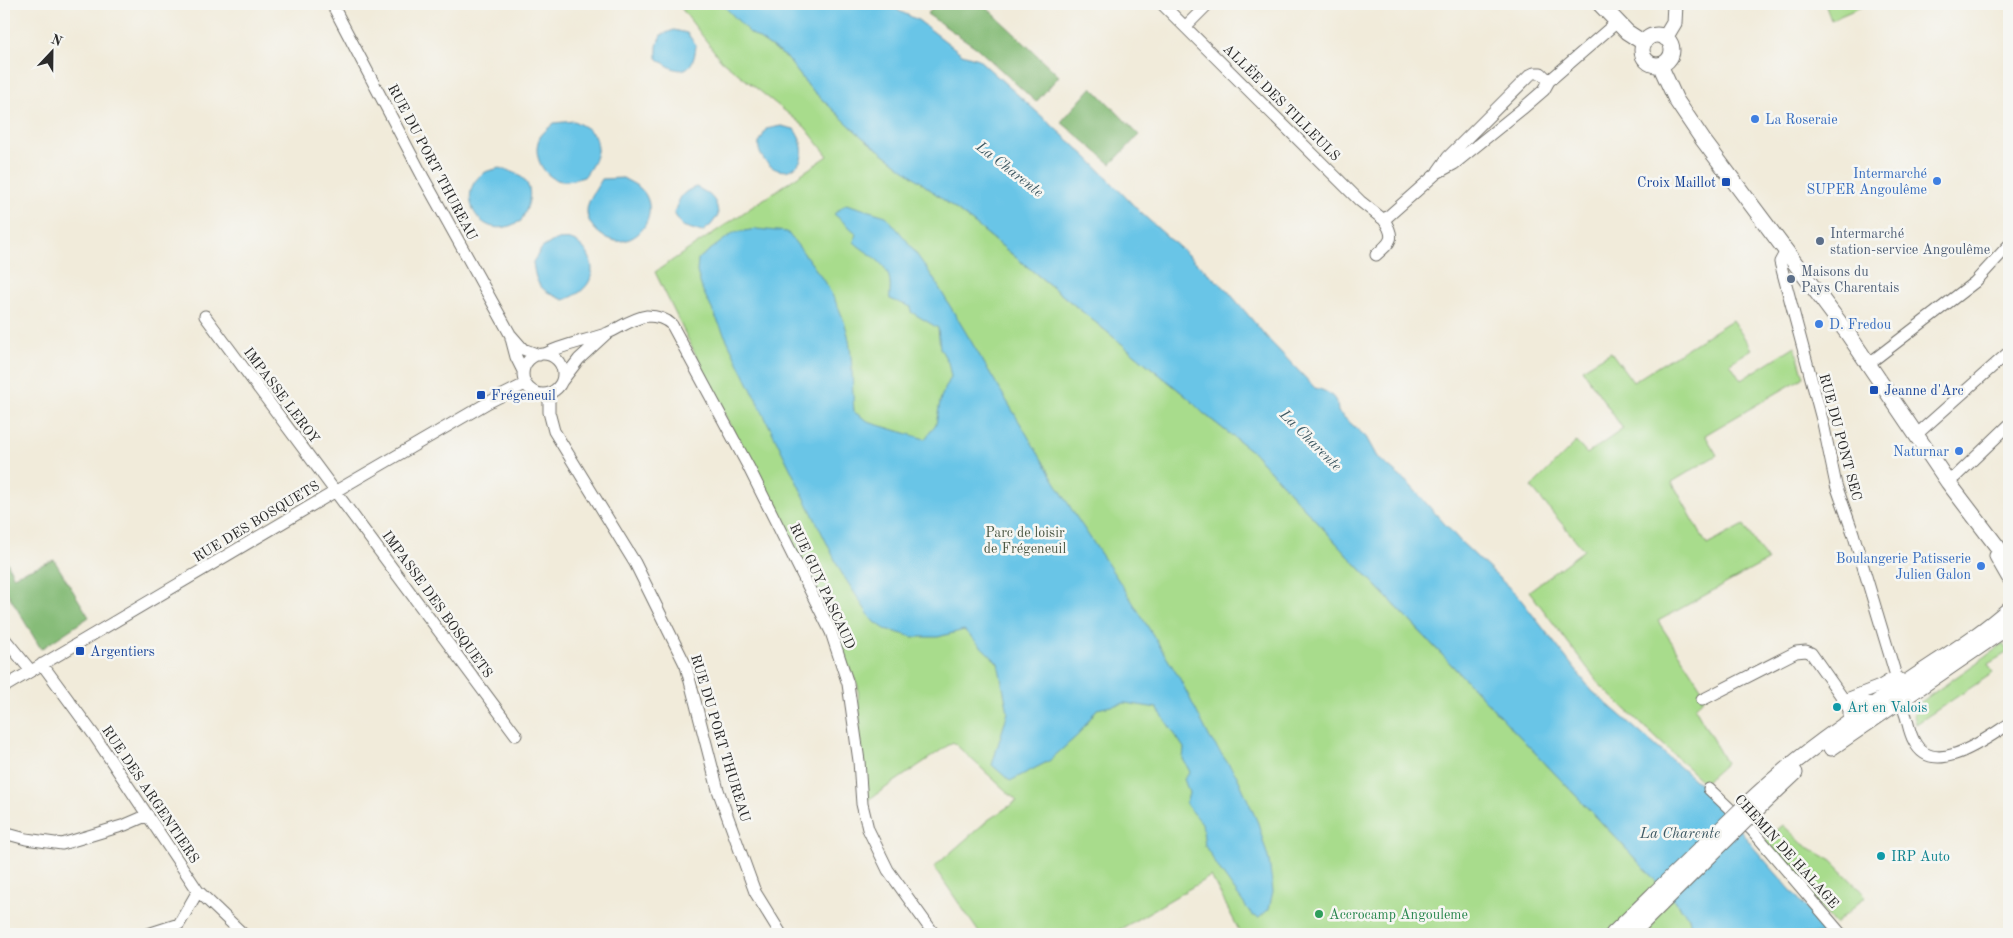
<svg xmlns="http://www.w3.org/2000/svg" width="2013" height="938" font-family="'Old Standard TT',serif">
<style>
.green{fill:#a8dc8c;stroke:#6a845c}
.forest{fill:#86bc78;stroke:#587452}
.water{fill:#69c5e7;stroke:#4a7889}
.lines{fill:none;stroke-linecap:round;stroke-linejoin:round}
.minor-casing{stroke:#706e68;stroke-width:13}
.major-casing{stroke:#706e68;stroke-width:17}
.minor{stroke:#fff;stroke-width:11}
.major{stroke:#fff;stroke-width:15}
.major-bridge-casing{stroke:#706e68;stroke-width:17;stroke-linecap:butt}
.major-bridge{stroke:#fff;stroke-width:15}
.shop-dot{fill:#3f7fe0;stroke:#f6f6f2;stroke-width:2}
.transit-dot{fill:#1a4fb4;stroke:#f6f6f2;stroke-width:2}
.service-dot{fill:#5c6f8a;stroke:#f6f6f2;stroke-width:2}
.culture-dot{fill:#0f9aa8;stroke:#f6f6f2;stroke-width:2}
.leisure-dot{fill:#2e9e5b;stroke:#f6f6f2;stroke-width:2}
.labels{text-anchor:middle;stroke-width:5;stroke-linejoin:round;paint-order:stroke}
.street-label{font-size:14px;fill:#2b2b2b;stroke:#f6f6f2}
.shop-label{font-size:14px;fill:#366cbe;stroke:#f6f6f2;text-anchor:end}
.transit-label{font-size:14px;fill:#164399;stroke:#f6f6f2;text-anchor:start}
.service-label{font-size:14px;fill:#4e5e75;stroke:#f6f6f2;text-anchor:start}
.park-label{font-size:14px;fill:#4a5743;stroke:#f6f6f2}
.culture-label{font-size:14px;fill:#0d838f;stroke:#f6f6f2;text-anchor:start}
.leisure-label{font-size:14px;fill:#27864d;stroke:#f6f6f2;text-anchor:start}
.water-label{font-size:15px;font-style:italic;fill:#3e5963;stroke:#f6f6f2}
</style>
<rect width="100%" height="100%" fill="#f6f6f2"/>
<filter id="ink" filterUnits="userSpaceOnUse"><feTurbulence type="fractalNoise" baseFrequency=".02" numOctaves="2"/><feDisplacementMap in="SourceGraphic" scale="10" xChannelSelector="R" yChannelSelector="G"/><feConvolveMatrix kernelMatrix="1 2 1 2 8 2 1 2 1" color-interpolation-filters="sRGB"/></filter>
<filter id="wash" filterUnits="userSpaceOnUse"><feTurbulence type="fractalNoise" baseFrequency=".0096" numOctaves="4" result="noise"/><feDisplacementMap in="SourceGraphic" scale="20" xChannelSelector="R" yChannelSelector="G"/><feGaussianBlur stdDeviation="1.12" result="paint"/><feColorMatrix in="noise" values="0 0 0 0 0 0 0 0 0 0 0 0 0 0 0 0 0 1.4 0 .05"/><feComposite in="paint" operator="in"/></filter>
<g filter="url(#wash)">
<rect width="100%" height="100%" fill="#f1ebda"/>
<path class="green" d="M 678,4 L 727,4 L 758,38 L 786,57 L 810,88 L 862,137 L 975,224 L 1187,397 L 1203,413 L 1254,453 L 1352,560 L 1619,841 L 1689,917 L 1692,934 L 1241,934 L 1211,876 L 1112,934 L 980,934 L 934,867 L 988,820 L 1017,801 L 953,742 L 862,804 L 858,686 L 655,272 L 828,156 L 805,127 L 721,60 Z
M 1825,4 L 1868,4 L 1831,20 Z
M 1732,320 L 1752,349 L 1730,363 L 1741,380 L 1795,346 L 1804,377 L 1705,435 L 1717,455 L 1672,482 L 1707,545 L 1744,525 L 1767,561 L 1658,621 L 1706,695 L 1695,708 L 1726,763 L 1704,783 L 1601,686 L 1529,591 L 1584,550 L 1531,487 L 1576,442 L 1587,454 L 1623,429 L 1582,369 L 1611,352 L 1633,382 Z
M 2003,644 L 2008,652 L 1988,664 L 1993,673 L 1916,724 L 1914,715 L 1918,704 Z
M 1783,825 L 1803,844 L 1832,861 L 1866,896 L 1835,924 L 1764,841 Z"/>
<path class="forest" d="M 938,4 L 983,4 L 1059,76 L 1036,102 L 977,48 L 927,14 Z
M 1092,87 L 1139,135 L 1111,164 L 1061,122 Z
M 4,554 L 13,576 L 54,560 L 89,617 L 41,649 L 4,587 Z"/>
<path class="water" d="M 722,4 L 890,4 L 899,11 L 918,20 L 962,54 L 978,59 L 1087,157 L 1141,213 L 1227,290 L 1270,341 L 1315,388 C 1328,391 1338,397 1338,412 L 1366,437 L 1377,457 L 1409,484 L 1461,542 L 1518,596 L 1592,691 L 1717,799 L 1754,848 L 1829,934 L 1692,934 L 1689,917 L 1619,841 L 1352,560 L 1254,453 L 1203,413 L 1187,397 L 975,224 L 862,137 L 810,88 L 786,57 L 749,32 Z
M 674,30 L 687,33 L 696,45 C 694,76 677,75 657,58 L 657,46 L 661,35 Z
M 574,121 C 579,124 586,127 590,131 C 605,145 594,164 584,177 C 576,179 566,183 557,180 C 541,174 532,152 540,137 C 543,132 550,127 554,123 Z
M 781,126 L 794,129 C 819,164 782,186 763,158 C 760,154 758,149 759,143 C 761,139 764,134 766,129 Z
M 499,168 C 533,175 536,193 521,221 C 516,223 511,226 506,227 C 475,234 456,190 484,173 C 488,170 494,170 499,168 Z
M 623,178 C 628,181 635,184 640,188 C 659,205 647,238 622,241 C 606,243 587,227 587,211 C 587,200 597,188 602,179 Z
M 696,187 C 710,194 718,199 718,216 L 710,226 L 702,232 L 682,226 L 674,213 C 679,199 681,192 696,187 Z
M 846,204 L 886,216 L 907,241 L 932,276 L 1075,515 L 1127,593 L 1180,679 L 1210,738 L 1237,776 L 1258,823 L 1269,861 L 1273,891 L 1269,909 L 1259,918 L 1252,915 L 1221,872 L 1205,846 L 1202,823 L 1186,804 L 1189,793 L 1184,779 L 1190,772 L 1183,759 L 1184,748 L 1157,708 L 1125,703 L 1097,709 L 1078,735 L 1049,761 L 1010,781 L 992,765 L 1008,712 L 998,663 L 964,630 L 938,637 L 913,637 L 885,629 L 872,620 L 841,572 L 702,289 L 697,272 L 698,259 L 733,233 L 756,229 L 787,232 C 811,262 839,296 848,335 C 853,359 852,387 854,412 L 871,423 L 925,439 L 936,424 L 941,397 L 951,377 L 948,362 L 940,348 L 938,328 L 911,312 L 911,307 L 890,299 C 889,294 891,289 890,283 C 889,262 866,254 854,242 L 856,233 L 834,214 Z
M 555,240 C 559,240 566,239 571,240 C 588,246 597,266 589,282 C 583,292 573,297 564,300 C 541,290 536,287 533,262 L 542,248 Z"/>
</g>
<g filter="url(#ink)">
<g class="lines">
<g class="minor-casing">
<path id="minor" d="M 332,4 L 424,179 L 510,334 L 523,349 L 539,355
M 1162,4 L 1360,201 L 1384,220
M 1186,26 L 1208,4
M 1438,171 L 1448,157 L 1530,75 L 1534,73 L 1541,73 L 1549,81
M 1786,251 L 1780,262 L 1823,423 L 1836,485 L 1853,533 L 1896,676 L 1906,683
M 1376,255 C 1391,242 1396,238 1384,220 L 1437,173 L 1454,164 L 1522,109 L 1544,90 L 1549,81 L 1617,22
M 205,316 L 516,735
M 511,338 L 516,357 L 523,371
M 545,354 C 564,344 587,341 608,333 C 621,327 633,318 647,316 C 657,316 665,318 672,325 L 748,466 L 831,632 L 848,684 L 859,761 L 862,804 L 868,829 L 888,870 L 934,934
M523 374a20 20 0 1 1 40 0a20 20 0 1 1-40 0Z
M 1867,365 L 1975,282 L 2009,245
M 562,381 L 579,359 L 605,335
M 549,393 L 549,412 L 554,431 L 635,563 L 686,666 L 718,790 L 755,892 L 781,934
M 1916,435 L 2009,352
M 1948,482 L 1956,476 L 2009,425
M 4,638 L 31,671
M 42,664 L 94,735 L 198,891 L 243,934
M 4,687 L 336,491 L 489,402 L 525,384
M 1702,700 L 1796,652 L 1806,651 L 1811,653 L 1844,700 L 1880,686 L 1896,676
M 1899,701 C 1908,713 1907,729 1914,741 C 1933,780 1988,737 2009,724
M 1849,722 L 1849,710 L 1844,700 L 1876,703
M 1709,789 L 1752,830 L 1841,934
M 4,833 L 26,839 L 62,844 L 125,825 L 148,815
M 148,934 L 179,924 L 198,891"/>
</g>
<g class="major-casing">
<path id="major" d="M 1600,4 L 1627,32 L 1644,43
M1642 50a15 15 0 1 1 30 0a15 15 0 1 1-30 0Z
M 1665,38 L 1674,23 L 1675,4
M 1660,65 L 1676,100 L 1703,140 L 1848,334 L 1948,482 L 2009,562
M 1997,556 L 2009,577
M 1831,748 L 2009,626
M 1749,802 C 1796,757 1850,720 1904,684 C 1940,659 1977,638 2009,609
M 1757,809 L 1795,773
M 1613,934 L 1655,893
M 1631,934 L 1661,904"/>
</g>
<use href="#minor" class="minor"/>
<use href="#major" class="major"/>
<g class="major-bridge-casing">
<path id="major-bridge" d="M 1655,893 L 1749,802
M 1661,904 L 1757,809"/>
</g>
<use href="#major-bridge" class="major-bridge"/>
</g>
</g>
<g class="shop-dot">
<circle cx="1755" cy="119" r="5"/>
<circle cx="1937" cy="181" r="5"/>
<circle cx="1819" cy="324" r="5"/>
<circle cx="1959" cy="451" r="5"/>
<circle cx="1981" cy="566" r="5"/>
</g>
<g class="transit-dot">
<rect x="1721" y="177" width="10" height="10" rx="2.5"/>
<rect x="1869" y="385" width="10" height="10" rx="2.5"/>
<rect x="476" y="390" width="10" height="10" rx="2.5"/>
<rect x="75" y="646" width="10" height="10" rx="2.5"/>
</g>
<g class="service-dot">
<circle cx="1820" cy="241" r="5"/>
<circle cx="1791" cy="279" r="5"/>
</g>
<g class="culture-dot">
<circle cx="1837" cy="707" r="5"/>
<circle cx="1881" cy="856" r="5"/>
</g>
<circle class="leisure-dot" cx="1319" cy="914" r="5"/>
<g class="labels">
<g class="street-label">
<text transform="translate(1282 102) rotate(45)" y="5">ALLÉE DES TILLEULS</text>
<text transform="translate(433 162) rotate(62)" y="5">RUE DU PORT THUREAU</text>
<text transform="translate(282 395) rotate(53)" y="5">IMPASSE LEROY</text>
<text transform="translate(1841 437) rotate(75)" y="5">RUE DU PONT SEC</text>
<text transform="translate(256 521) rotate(-31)" y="5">RUE DES BOSQUETS</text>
<text transform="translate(823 586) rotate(65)" y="5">RUE GUY PASCAUD</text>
<text transform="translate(438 604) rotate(54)" y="5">IMPASSE DES BOSQUETS</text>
<text transform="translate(721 738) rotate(73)" y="5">RUE DU PORT THUREAU</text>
<text transform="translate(151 794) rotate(56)" y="5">RUE DES ARGENTIERS</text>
<text transform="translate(1787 851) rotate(48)" y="5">CHEMIN DE HALAGE</text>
</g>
<g class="shop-label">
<text x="1765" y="124" text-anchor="start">La Roseraie</text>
<text x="1927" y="178">Intermarché<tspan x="1927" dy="16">SUPER Angoulême</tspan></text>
<text x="1829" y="329" text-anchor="start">D. Fredou</text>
<text x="1949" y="456">Naturnar</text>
<text x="1971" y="563">Boulangerie Patisserie<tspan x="1971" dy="16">Julien Galon</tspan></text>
</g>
<g class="transit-label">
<text x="1716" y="187" text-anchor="end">Croix Maillot</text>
<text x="1884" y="395">Jeanne d'Arc</text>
<text x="491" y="400">Frégeneuil</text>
<text x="90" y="656">Argentiers</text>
</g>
<g class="service-label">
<text x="1830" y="238">Intermarché<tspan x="1830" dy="16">station-service Angoulême</tspan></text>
<text x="1801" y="276">Maisons du<tspan x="1801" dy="16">Pays Charentais</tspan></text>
</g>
<g class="park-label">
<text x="1025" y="537">Parc de loisir<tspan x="1025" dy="16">de Frégeneuil</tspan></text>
</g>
<g class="culture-label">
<text x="1847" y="712">Art en Valois</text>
<text x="1891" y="861">IRP Auto</text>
</g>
<g class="leisure-label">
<text x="1329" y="919">Accrocamp Angouleme</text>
</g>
<g class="water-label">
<text transform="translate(1010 169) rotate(38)" y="5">La Charente</text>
<text transform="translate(1311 440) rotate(45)" y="5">La Charente</text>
<text x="1680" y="838">La Charente</text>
</g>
</g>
<rect width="2013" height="938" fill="none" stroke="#f6f6f2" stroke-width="20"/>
<g transform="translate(52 52) rotate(22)" stroke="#f6f6f2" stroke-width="4" paint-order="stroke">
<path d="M0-4L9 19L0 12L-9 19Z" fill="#2b2b2b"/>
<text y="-8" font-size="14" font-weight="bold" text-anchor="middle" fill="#2b2b2b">N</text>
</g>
</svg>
